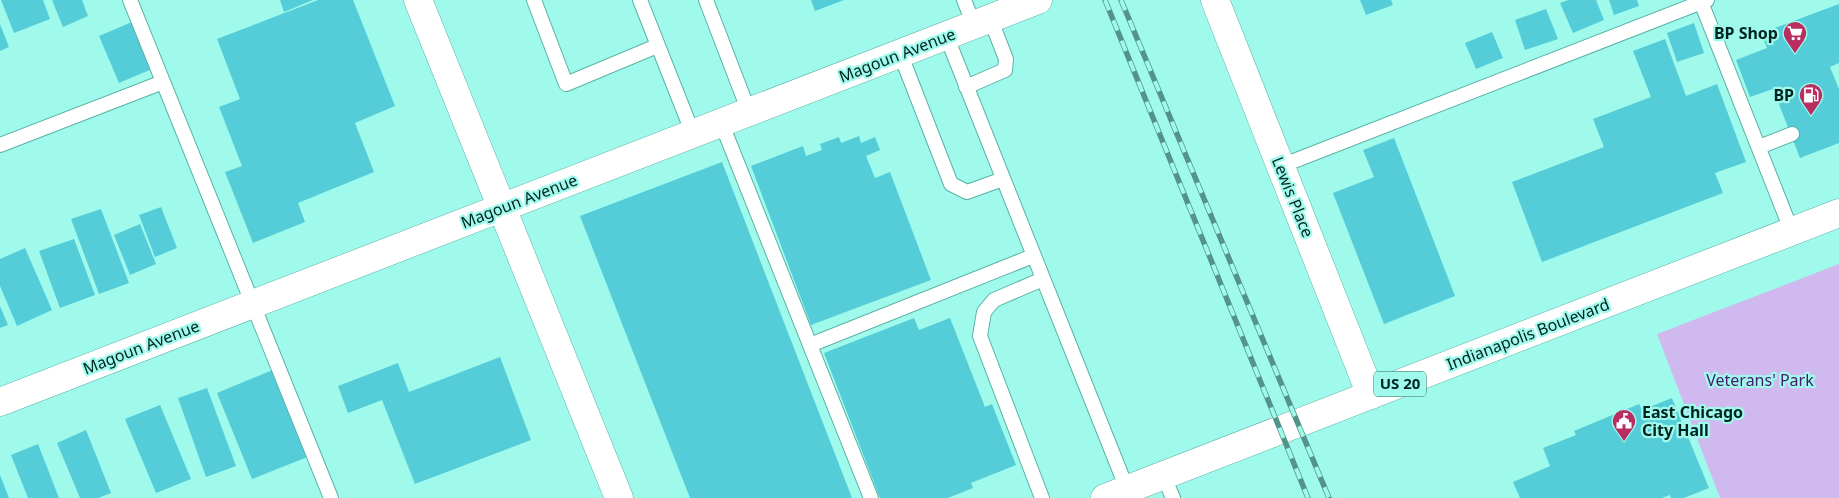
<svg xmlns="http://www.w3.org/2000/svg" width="1839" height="498" font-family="'Noto Sans',sans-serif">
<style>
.green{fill:#d0b9ef}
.building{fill:#54cdd8}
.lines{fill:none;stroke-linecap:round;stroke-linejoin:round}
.service-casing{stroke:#59b2a6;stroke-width:16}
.minor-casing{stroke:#59b2a6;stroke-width:29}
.secondary-casing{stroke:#59b2a6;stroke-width:29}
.primary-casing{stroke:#59b2a6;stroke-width:29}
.service{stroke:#fff;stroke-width:14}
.minor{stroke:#fff;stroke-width:28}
.secondary{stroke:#fff;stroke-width:28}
.primary{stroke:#fff;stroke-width:28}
.rail-casing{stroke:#53938a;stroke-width:5.5}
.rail{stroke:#a0faec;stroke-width:4;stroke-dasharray:11;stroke-linecap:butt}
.labels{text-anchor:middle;stroke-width:4.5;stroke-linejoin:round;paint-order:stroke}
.shield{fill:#a0faec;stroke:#30655e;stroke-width:1}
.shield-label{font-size:15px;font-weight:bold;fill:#002521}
.poi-label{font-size:16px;font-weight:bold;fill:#002521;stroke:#a0faec;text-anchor:end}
.street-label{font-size:16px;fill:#002521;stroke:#a0faec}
.park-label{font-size:16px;fill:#46196d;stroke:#a0faec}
</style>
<rect width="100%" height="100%" fill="#a0faec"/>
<path class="green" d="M 1839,264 L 1839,498 L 1720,498 L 1657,334 Z"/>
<path class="building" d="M 1,0 L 43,0 L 50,19 L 14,33 Z
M 52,0 L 82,0 L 88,16 L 63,27 Z
M 280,0 L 313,0 L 284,12 Z
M 318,0 L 353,0 L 395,106 L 355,123 L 374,172 L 298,203 L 305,222 L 253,243 L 225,172 L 242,166 L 219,107 L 240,99 L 217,39 Z
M 811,0 L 844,0 L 815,11 Z
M 1360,0 L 1391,0 L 1393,5 L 1366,15 Z
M 1568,0 L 1596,0 L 1604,20 L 1573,33 L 1560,3 Z
M 1609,0 L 1637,0 L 1639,6 L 1614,15 Z
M 1839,4 L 1839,63 L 1830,67 L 1839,89 L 1839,143 L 1800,158 L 1773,89 L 1750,97 L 1736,60 L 1767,48 L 1761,33 Z
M 1546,9 L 1558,39 L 1525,50 L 1515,20 Z
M 132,22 L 152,69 L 119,83 L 99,36 Z
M 1694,23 L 1704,53 L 1677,62 L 1667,33 Z
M 0,24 L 9,47 L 0,51 Z
M 1492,32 L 1503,58 L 1476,69 L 1465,43 Z
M 1665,39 L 1686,96 L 1717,84 L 1746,162 L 1715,173 L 1723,193 L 1542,262 L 1512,182 L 1604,147 L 1593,119 L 1651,97 L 1633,51 Z
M 859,136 L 861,143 L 875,137 L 880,150 L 866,156 L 875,178 L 890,172 L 931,280 L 811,325 L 751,166 L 803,146 L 806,156 L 822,150 L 820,144 L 839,137 L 841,143 Z
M 1394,138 L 1455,296 L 1384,324 L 1333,193 L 1374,177 L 1363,150 Z
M 722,162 L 852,498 L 690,498 L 580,216 Z
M 161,207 L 177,248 L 155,257 L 139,215 Z
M 101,209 L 129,283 L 99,294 L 71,219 Z
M 140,224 L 156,264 L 130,275 L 114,235 Z
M 74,239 L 95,295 L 60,308 L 39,251 Z
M 25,248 L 52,310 L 17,326 L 0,286 L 0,259 Z
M 0,306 L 8,325 L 0,328 Z
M 914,318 L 919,330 L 950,318 L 985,407 L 992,404 L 1016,465 L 971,483 L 973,488 L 948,498 L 880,498 L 824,353 Z
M 500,357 L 531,440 L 415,484 L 382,400 L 348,413 L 338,386 L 398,363 L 409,392 Z
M 275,369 L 310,456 L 252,479 L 217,393 Z
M 207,388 L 236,466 L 206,477 L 178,398 Z
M 1672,398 L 1709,488 L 1684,498 L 1671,498 L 1670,495 L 1662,498 L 1520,498 L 1513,482 L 1550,466 L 1543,448 L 1576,435 L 1574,431 L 1639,404 L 1642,410 Z
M 160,405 L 191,479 L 156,493 L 125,419 Z
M 86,430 L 111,493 L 98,498 L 80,498 L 57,443 Z
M 38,444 L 59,498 L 28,498 L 11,455 Z
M 0,475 L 9,498 L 0,498 Z"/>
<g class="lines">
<g class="service-casing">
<path id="service" d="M 130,0 L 331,498
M 534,0 L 566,84 L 657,46
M 640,0 L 693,134
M 706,0 L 749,112
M 964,0 L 974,25
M 1701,2 L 1792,232
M 946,35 L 1127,489
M 900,53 L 951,184 L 967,192 L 1003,179
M 966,87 L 1005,70 L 1006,59 L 990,18
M 721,122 L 871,498
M 0,145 L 163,82
M 1759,147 L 1792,134
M 1281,166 L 1707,0
M 810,345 L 1033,256
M 1163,475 L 1173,498
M 1042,498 L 980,336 L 984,312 L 994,300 L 1043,279"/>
</g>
<g class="minor-casing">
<path id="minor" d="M 1215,0 L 1371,395
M 0,402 L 1038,0"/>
</g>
<g class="secondary-casing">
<path id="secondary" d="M 418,0 L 619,498"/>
</g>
<g class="primary-casing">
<path id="primary" d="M 1105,498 L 1839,213"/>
</g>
<use href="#service" class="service"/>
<use href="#minor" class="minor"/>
<use href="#secondary" class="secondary"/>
<use href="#primary" class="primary"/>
<g class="rail-casing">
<path id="rail" d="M 1105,0 L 1308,498
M 1121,0 L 1329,498"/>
</g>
<use href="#rail" class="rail"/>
</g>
<defs>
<g id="supermarket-pin" transform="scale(1.25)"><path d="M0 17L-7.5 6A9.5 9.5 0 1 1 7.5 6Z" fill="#ba2d60" stroke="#a0faec"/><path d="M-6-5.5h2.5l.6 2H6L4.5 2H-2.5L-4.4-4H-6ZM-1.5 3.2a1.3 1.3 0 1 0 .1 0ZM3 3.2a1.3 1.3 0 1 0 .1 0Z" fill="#fff"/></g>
<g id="fuel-pin" transform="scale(1.25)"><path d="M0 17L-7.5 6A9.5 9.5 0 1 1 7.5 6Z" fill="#ba2d60" stroke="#a0faec"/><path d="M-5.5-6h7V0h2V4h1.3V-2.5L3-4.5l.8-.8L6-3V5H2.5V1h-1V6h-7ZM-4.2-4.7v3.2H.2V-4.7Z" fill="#fff"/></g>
<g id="civic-pin" transform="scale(1.25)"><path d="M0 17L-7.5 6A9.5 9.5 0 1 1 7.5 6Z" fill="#ba2d60" stroke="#a0faec"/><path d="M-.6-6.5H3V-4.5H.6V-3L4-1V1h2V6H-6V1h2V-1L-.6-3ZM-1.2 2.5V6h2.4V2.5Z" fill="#fff"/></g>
</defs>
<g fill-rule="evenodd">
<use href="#supermarket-pin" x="1795" y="33"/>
<use href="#fuel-pin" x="1811" y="95"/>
<use href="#civic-pin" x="1624" y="421"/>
</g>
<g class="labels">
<rect class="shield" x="1374" y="371.5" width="52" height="25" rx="4"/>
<g class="shield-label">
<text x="1400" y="389">US 20</text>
</g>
<g class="poi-label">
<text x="1778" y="39">BP Shop</text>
<text x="1794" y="101">BP</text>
<text x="1642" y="418" text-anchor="start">East Chicago<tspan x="1642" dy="18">City Hall</tspan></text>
</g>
<g class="street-label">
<text transform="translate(897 55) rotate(-21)" y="6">Magoun Avenue</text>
<text transform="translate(1293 197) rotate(68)" y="6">Lewis Place</text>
<text transform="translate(519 201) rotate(-21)" y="6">Magoun Avenue</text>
<text transform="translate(1528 334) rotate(-21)" y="6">Indianapolis Boulevard</text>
<text transform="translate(141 347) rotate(-21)" y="6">Magoun Avenue</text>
</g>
<g class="park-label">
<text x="1760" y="386">Veterans' Park</text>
</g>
</g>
</svg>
